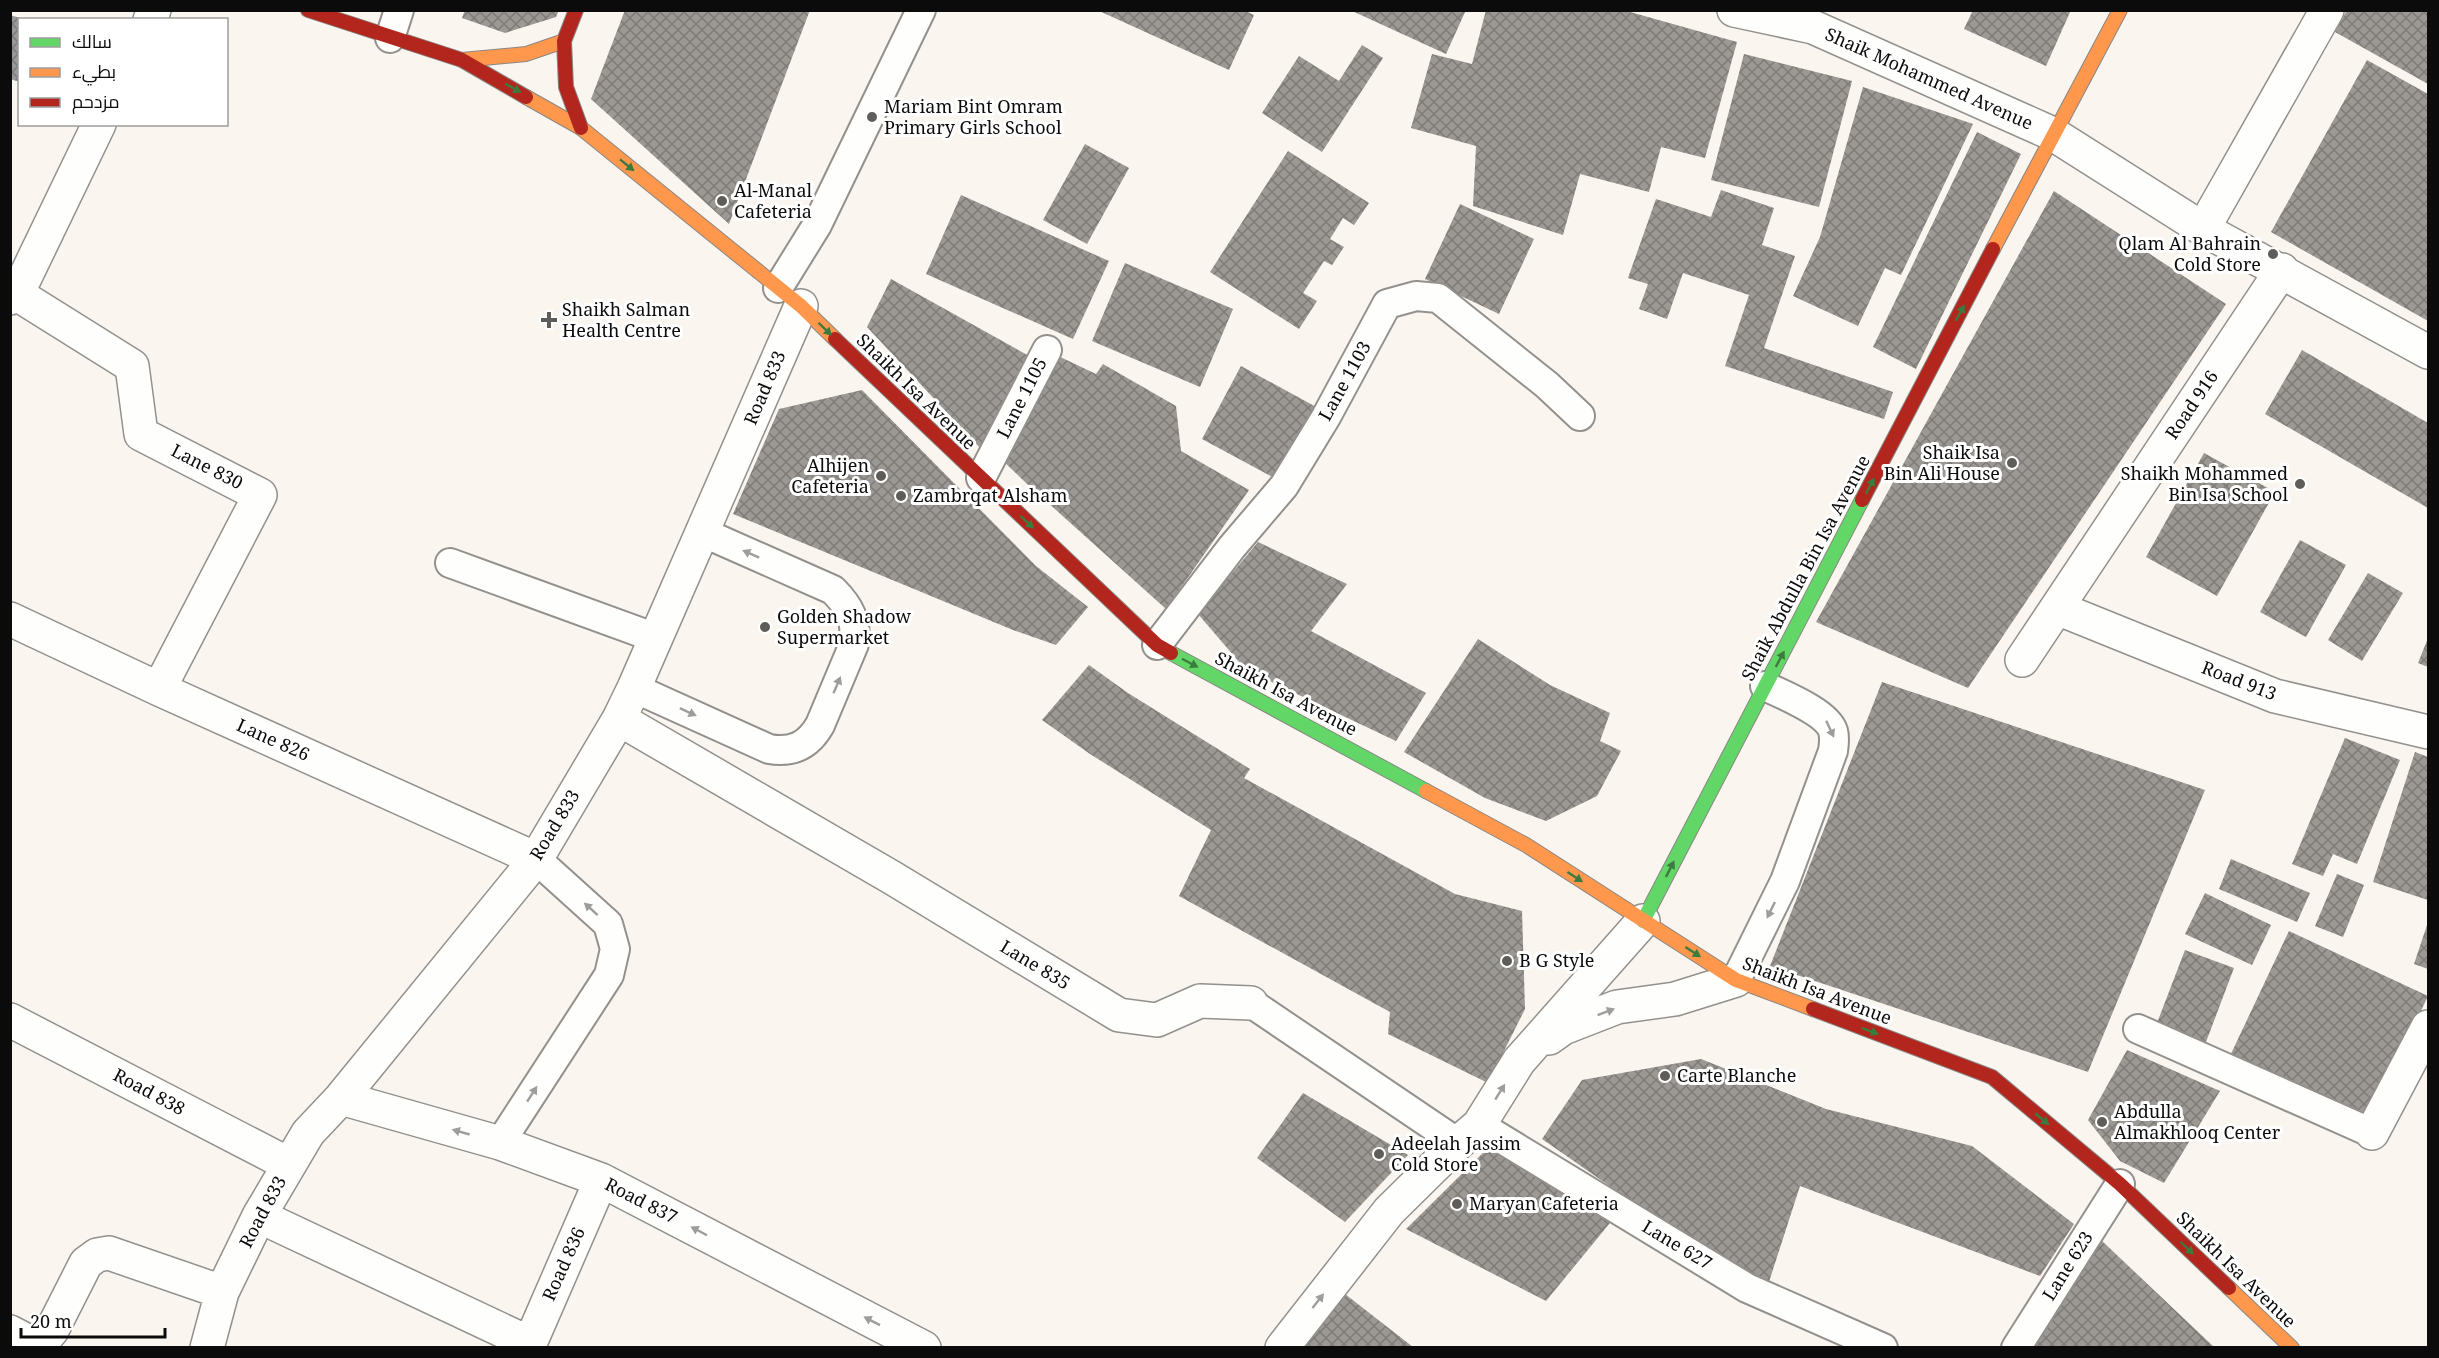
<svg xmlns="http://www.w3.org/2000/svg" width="2439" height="1358" font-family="'Noto Serif',Cairo,serif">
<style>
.building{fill:url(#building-cross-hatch)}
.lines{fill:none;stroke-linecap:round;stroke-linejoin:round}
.lane-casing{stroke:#93908d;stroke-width:32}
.street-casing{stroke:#93908d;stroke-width:36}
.fast-casing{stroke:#898784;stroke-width:16}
.slow-casing{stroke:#898784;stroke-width:16}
.jam-casing{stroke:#898784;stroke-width:16}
.lane{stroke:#fefefc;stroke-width:28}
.street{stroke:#fefefc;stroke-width:33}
.fast{stroke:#63d668;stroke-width:14}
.slow{stroke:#ff974d;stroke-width:14}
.jam{stroke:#b3261e;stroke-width:14}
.oneway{fill:#3b7b3e}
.oneway2{fill:#9d9d9c}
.poi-dot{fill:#5f5d5a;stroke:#fff;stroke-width:2}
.labels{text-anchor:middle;stroke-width:6;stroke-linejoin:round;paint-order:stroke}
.street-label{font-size:18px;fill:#0b0b0b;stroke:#fff}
.poi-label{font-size:18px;fill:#0b0b0b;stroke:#fff;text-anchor:start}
</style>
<defs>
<pattern id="building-cross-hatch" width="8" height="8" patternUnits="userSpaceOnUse" patternTransform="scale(1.5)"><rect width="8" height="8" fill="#9c9894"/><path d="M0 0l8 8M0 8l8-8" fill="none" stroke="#7d7a77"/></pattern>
</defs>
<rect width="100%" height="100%" fill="#faf5ee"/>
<path class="building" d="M 465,10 L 559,10 L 556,17 L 505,33 L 462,18 Z
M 625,10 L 810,10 L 729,224 L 591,99 Z
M 1097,10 L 1243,10 L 1254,15 L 1229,70 Z
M 1350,10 L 1466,10 L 1446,54 Z
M 1486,10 L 1623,10 L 1737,42 L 1705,158 L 1661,147 L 1649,192 L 1580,174 L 1563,235 L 1473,206 L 1476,146 L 1411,128 L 1432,54 L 1472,64 Z
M 1973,10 L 2071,10 L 2046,66 L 1964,29 Z
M 2347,10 L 2428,10 L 2428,84 L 2335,32 Z
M 10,15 L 20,18 L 20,82 L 10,79 Z
M 1362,45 L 1383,58 L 1322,152 L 1262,113 L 1299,56 L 1339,81 Z
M 1744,54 L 1852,81 L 1819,207 L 1711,180 Z
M 2367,60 L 2428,94 L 2428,321 L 2271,232 Z
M 1863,87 L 1973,124 L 1901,275 L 1885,268 L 1858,326 L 1793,296 L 1820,237 Z
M 1977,132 L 2021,154 L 1916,369 L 1873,347 Z
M 1085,144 L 1129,168 L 1087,244 L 1043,220 Z
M 1288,151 L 1369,203 L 1354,225 L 1343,218 L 1330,239 L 1344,247 L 1332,265 L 1324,261 L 1303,293 L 1317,301 L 1299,329 L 1210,272 Z
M 1721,190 L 1774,208 L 1762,245 L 1795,256 L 1764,348 L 1893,392 L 1884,419 L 1725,366 L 1749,295 L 1683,273 L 1667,319 L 1639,309 L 1648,284 L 1628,278 L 1656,199 L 1711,217 Z
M 2054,191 L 2226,304 L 1968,688 L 1816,622 Z
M 961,195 L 1109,261 L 1073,339 L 926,274 Z
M 1460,204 L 1534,239 L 1499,314 L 1425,279 Z
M 1125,263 L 1233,309 L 1200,387 L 1092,341 Z
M 891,279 L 1038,361 L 982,450 L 867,327 Z
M 2302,350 L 2428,423 L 2428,508 L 2265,414 Z
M 1054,354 L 1096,374 L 1103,364 L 1176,406 L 1181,451 L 1249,490 L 1166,609 L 1026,483 L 997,455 Z
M 1241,366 L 1318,408 L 1278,480 L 1202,439 Z
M 862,390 L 1036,566 L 1088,607 L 1056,645 L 1013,630 L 733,514 L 779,409 Z
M 2204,453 L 2275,492 L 2217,596 L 2146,557 Z
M 2300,540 L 2346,565 L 2306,637 L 2260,612 Z
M 1258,542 L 1347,584 L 1311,631 L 1426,693 L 1396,741 L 1246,670 L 1198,614 Z
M 2368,573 L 2403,593 L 2362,661 L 2328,640 Z
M 2428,638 L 2428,667 L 2418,663 Z
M 1478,639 L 1550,685 L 1610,713 L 1600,741 L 1621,751 L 1597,796 L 1546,821 L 1485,798 L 1404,752 Z
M 1089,665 L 1128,693 L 1250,769 L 1244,778 L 1455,894 L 1522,911 L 1525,1009 L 1488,1083 L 1388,1034 L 1390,1012 L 1179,896 L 1211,830 L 1090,754 L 1042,720 Z
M 1882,682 L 2205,790 L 2088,1072 L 1770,966 Z
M 2345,738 L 2400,760 L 2357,864 L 2333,854 L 2323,876 L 2292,864 Z
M 2415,752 L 2428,757 L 2428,900 L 2373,882 Z
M 2231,859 L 2310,893 L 2297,922 L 2219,889 Z
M 2337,874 L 2364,885 L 2343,937 L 2315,926 Z
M 2205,893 L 2271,925 L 2252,965 L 2185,934 Z
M 2428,922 L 2428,969 L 2414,964 Z
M 2289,931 L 2428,996 L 2367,1124 L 2229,1058 Z
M 2185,950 L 2234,968 L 2206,1042 L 2157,1023 Z
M 2127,1050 L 2220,1091 L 2164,1183 L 2120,1161 L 2088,1120 Z
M 1701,1059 L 1826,1109 L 1972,1146 L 2074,1224 L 2040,1276 L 1800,1186 L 1767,1288 L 1673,1230 L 1542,1139 L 1582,1080 Z
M 1303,1093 L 1408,1155 L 1345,1222 L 1257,1158 Z
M 1496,1140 L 1614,1218 L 1546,1301 L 1406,1229 Z
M 2101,1240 L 2214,1347 L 2031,1347 Z
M 1345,1294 L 1413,1347 L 1301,1347 Z"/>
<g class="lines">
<g class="lane-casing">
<path id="lane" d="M 390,38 L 399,10
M 778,288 L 817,225 L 921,10
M 981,478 L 1047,350
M 450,563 L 656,638
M 1157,645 L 1232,547 L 1284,486 L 1326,417 L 1387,304 L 1416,296 L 1438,298 L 1547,385 L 1580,416
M 634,688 L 769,749 C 792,753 808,746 820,725 L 854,644 C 857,621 850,607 833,590 L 702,532
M 1736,980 L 1785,881 L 1833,751 C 1834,744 1835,738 1833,731 C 1827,712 1783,695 1765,686
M 1251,1003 L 1458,1143
M 2138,1029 L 2372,1133
M 1479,1125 L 1747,1288 L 1883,1348
M 500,1143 L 609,975 L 615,949 L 608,924 L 536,859
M 2016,1348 L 2120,1184"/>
</g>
<g class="street-casing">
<path id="street" d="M 1734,10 L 1813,27 L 2053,134 L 2203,229 L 2428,352
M 150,20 L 154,10
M 2203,229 L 2327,10
M 17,294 L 132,366 L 141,434 L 260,495 L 159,689
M 10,298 L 17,294 L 99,124
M 2057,608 L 2275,696 L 2428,732
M 10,619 L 159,689 L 536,859
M 2022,660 L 2282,270
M 619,719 L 891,877 L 1119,1015 L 1157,1020 L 1200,1001 L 1251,1003
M 10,1020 L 288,1164
M 1549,1038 L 1563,1028 L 1617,1007 L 1675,999 L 1736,980
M 341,1098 L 500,1143 L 601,1180 L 924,1348
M 2372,1133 L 2428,1027
M 259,1216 L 529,1343
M 10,1332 L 29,1342 L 41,1343 L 52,1330 L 86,1263 L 97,1255 L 109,1253 L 222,1292
M 207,1348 L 222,1292 L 259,1216 L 308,1133 L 341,1098 L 536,859 L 619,719 L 634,688 L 801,306
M 528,1348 L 601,1180
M 1282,1348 L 1389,1211 L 1458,1143 L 1479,1125 L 1519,1061 L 1643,921"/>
</g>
<g class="fast-casing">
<path id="fast" d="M 1171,653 L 1426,791
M 1643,921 L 1862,500"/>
</g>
<g class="slow-casing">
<path id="slow" d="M 462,60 L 526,54 L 564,41
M 526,97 L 581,128 L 801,306 L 835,339
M 1993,249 L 2120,10
M 1426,791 L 1526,845 L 1736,980 L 1813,1009
M 2229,1288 L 2292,1348"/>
</g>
<g class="jam-casing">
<path id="jam" d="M 308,10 L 462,60 L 526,97
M 576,10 L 564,41 L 566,87 L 581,128
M 835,339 L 1157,645 L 1171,653
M 1862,500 L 1993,249
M 1813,1009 L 1992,1077 L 2120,1184 L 2229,1288"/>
</g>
<use href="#lane" class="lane"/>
<use href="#street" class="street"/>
<use href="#fast" class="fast"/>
<use href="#slow" class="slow"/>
<use href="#jam" class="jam"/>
</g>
<defs><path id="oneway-solid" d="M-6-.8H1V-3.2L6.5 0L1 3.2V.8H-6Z" transform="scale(1.5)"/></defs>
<g class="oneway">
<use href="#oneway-solid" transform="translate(513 88) rotate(29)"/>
<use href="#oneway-solid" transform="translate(627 165) rotate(39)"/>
<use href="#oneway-solid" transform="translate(1960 313) rotate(-62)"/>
<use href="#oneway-solid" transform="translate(825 329) rotate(44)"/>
<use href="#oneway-solid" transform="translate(1870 486) rotate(-62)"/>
<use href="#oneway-solid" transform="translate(1027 522) rotate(43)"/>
<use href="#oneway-solid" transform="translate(1780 659) rotate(-62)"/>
<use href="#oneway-solid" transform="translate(1190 663) rotate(28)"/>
<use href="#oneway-solid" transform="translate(1670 869) rotate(-63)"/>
<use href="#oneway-solid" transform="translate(1575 877) rotate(33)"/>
<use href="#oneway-solid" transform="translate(1693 952) rotate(33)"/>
<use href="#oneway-solid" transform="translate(1870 1031) rotate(21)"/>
<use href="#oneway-solid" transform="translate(2042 1119) rotate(40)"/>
<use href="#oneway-solid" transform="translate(2187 1248) rotate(44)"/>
</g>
<g class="oneway2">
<use href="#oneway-solid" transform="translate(751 554) rotate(-156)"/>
<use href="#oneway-solid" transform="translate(837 685) rotate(-67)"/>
<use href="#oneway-solid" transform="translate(688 712) rotate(25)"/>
<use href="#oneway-solid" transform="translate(1830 729) rotate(65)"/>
<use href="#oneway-solid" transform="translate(591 909) rotate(-138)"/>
<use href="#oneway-solid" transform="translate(1771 910) rotate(116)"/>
<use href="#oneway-solid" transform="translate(1606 1012) rotate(-21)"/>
<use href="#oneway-solid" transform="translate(1500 1092) rotate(-58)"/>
<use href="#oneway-solid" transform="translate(532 1094) rotate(-57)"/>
<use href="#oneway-solid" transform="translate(461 1132) rotate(-164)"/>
<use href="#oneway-solid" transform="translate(699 1231) rotate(-152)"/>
<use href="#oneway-solid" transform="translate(1318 1301) rotate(-52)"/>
<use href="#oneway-solid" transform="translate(872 1321) rotate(-153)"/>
</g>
<g class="poi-dot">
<circle cx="872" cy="117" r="6"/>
<circle cx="722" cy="201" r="6"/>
<circle cx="2273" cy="254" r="6"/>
<path d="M546 311h6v6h6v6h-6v6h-6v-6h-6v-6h6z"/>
<circle cx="2012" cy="463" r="6"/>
<circle cx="881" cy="476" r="6"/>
<circle cx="2300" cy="484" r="6"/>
<circle cx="901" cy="496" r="6"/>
<circle cx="765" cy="627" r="6"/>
<circle cx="1507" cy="961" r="6"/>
<circle cx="1665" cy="1076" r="6"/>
<circle cx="2102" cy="1122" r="6"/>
<circle cx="1379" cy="1154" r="6"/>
<circle cx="1457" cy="1204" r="6"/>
</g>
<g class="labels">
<g class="street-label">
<text transform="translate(1929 79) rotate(24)" y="6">Shaik Mohammed Avenue</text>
<text transform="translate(1345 381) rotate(-61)" y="6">Lane 1103</text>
<text transform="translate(765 388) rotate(-67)" y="6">Road 833</text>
<text transform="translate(916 392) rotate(44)" y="6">Shaikh Isa Avenue</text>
<text transform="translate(1022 398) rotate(-63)" y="6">Lane 1105</text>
<text transform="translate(2192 405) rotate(-56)" y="6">Road 916</text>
<text transform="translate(207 467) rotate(27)" y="6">Lane 830</text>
<text transform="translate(1806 568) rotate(-62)" y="6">Shaik Abdulla Bin Isa Avenue</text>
<text transform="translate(2239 681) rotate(21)" y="6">Road 913</text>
<text transform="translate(1286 694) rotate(28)" y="6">Shaikh Isa Avenue</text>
<text transform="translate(273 740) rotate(24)" y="6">Lane 826</text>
<text transform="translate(555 825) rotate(-59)" y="6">Road 833</text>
<text transform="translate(1035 965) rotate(31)" y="6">Lane 835</text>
<text transform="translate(1817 991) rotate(21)" y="6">Shaikh Isa Avenue</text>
<text transform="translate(149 1092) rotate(28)" y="6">Road 838</text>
<text transform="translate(641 1201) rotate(27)" y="6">Road 837</text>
<text transform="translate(263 1212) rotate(-62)" y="6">Road 833</text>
<text transform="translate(1677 1245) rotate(31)" y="6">Lane 627</text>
<text transform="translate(564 1264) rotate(-66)" y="6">Road 836</text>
<text transform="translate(2068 1266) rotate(-58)" y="6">Lane 623</text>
<text transform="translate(2236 1270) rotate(44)" y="6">Shaikh Isa Avenue</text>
</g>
<g class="poi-label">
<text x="884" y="113">Mariam Bint Omram<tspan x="884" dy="21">Primary Girls School</tspan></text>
<text x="734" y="197">Al-Manal<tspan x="734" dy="21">Cafeteria</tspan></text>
<text x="2261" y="250" text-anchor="end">Qlam Al Bahrain<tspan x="2261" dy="21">Cold Store</tspan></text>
<text x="562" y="316">Shaikh Salman<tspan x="562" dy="21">Health Centre</tspan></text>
<text x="2000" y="459" text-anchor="end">Shaik Isa<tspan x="2000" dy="21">Bin Ali House</tspan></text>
<text x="869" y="472" text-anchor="end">Alhijen<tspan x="869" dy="21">Cafeteria</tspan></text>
<text x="2288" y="480" text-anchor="end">Shaikh Mohammed<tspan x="2288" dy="21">Bin Isa School</tspan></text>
<text x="913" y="502">Zambrqat Alsham</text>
<text x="777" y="623">Golden Shadow<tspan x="777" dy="21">Supermarket</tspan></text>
<text x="1519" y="967">B G Style</text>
<text x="1677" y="1082">Carte Blanche</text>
<text x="2114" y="1118">Abdulla<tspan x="2114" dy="21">Almakhlooq Center</tspan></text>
<text x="1391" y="1150">Adeelah Jassim<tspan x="1391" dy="21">Cold Store</tspan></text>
<text x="1469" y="1210">Maryan Cafeteria</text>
</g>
</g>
<rect width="2439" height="1358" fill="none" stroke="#0b0b0b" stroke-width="24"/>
<rect x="18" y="18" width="210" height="108" fill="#ffffff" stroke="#9d9d9d" stroke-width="1.5"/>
<rect x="30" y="38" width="30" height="9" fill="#63d668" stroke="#9d9d9d" stroke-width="1.5"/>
<text x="72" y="48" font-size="18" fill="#0b0b0b">سالك</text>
<rect x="30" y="68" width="30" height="9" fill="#ff974d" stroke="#9d9d9d" stroke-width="1.5"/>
<text x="72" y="78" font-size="18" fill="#0b0b0b">بطيء</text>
<rect x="30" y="98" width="30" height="9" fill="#b3261e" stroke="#9d9d9d" stroke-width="1.5"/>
<text x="72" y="108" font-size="18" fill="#0b0b0b">مزدحم</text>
<path d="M21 1328v9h144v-9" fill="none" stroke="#0b0b0b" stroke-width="3"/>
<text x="30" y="1328" font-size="18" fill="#0b0b0b" stroke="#ffffff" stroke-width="4.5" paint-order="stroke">20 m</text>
</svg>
